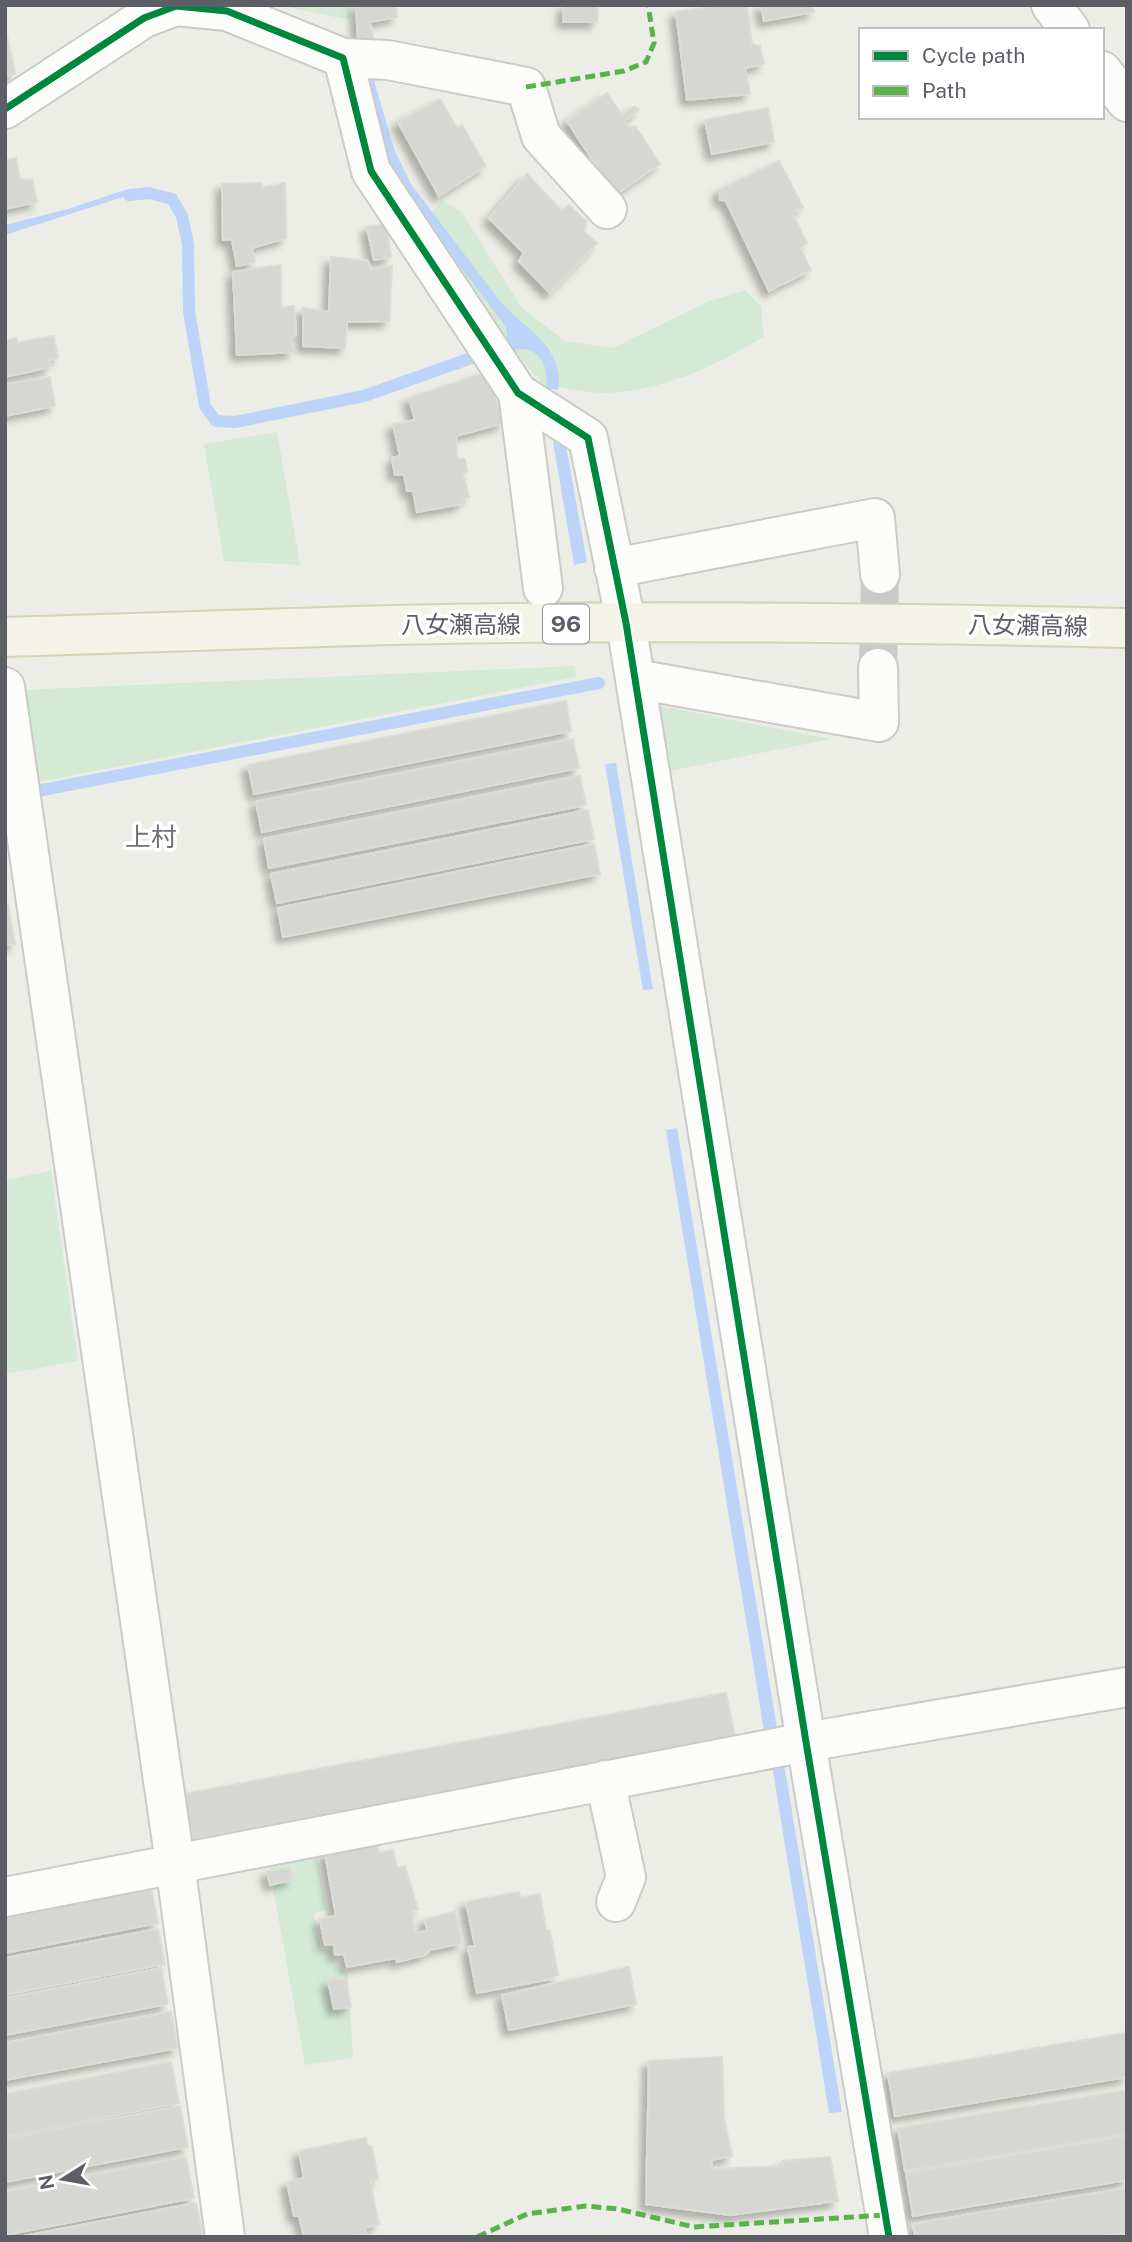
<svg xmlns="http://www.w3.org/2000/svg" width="1132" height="2242" font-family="'Public Sans','Noto Sans JP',sans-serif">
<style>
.green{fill:#d4ead5}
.water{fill:#bbd4f8}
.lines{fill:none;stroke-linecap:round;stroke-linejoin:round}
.stream{stroke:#bbd4f8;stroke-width:12}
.building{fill:#d6d6d2;stroke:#dcdcd6;stroke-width:2;filter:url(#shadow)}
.minor-tunnel{stroke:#c9cac7;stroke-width:38;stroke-dasharray:38 19;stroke-linecap:butt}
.minor-casing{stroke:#cacbc9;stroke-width:42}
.primary-casing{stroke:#d6d3b4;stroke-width:42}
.minor{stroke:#fcfcfb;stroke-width:38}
.primary{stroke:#f3f3e8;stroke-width:38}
.quiet{stroke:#58b449;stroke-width:5;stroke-dasharray:10 5;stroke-linecap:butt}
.cycleway-casing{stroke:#fff;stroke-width:11}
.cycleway{stroke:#00873e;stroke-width:7}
.labels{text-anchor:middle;stroke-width:7;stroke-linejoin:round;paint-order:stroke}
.shield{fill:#fff;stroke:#8d8f94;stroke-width:2}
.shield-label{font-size:23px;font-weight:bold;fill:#5c5f66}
.street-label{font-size:24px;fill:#5c5f66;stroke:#fff}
.neighbourhood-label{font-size:26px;fill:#6d7178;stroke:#fff}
</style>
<defs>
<filter id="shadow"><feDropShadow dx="-6" dy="6" stdDeviation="3.5" flood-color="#0004"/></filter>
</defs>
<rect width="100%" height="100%" fill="#edede7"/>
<path class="green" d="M 291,5 L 352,5 L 350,20 L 291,8 Z
M 442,201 L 462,212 L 521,307 L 565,341 L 613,348 L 707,302 L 745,290 L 761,306 L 764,336 C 718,366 659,392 603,393 C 584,393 563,387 544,385 L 508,344 L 465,279 L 429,216 Z
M 277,432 L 300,565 L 224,561 L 204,444 Z
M 575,666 L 576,677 L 39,782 L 22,690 Z
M 656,705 L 831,739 L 665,772 Z
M 51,1171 L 78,1361 L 5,1374 L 5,1180 Z
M 315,1847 L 327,1909 L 314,1914 L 321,1949 L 330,1950 L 336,1965 L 348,1974 L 353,2058 L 305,2065 L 267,1855 Z"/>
<path class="water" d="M 371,70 L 394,149 L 411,184 L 500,301 C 525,329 565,347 558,390 L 547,388 C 546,381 547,371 544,365 C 532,336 500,354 479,361 L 477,356 L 507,337 L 506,327 L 402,190 L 385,154 L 361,76 Z
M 125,190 L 129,195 L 5,235 L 5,225 L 68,209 Z
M 565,440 L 587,562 L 574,565 L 553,442 Z
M 616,763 L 653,989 L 643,990 L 605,764 Z
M 677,1128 L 777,1728 L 764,1731 L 666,1130 Z
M 784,1763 L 842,2112 L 829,2113 L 772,1765 Z"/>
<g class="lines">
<path class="stream" d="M 129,195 L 149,193 L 172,199 L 182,216 L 188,244 L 189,311 L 205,406 L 216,421 L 235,422 L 364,396 L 477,356
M 32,792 L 599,683"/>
</g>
<path class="building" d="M 356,5 L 396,5 L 397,17 L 370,22 L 374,40 L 358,42 Z
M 564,5 L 598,5 L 597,22 L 563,22 Z
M 720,5 L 747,5 L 752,45 L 760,46 L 764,64 L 745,68 L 750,94 L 687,100 L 676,12 Z
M 761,5 L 812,5 L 814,12 L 764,21 Z
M 5,27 L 15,74 L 5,76 Z
M 607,93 L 622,115 L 635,106 L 639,110 L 624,121 L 629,128 L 635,126 L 660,164 L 615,195 L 567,121 Z
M 440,99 L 457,128 L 462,125 L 486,166 L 439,196 L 398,122 Z
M 768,108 L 774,142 L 712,154 L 705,120 Z
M 16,158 L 20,180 L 32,179 L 37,202 L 5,209 L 5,160 Z
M 779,161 L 803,207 L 792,213 L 807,243 L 800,248 L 811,270 L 769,291 L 726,201 L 720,200 L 719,190 Z
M 527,174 L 562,211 L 569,205 L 587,222 L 584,232 L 597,243 L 550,293 L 519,261 L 524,253 L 489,218 Z
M 261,183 L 263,188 L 285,183 L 286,238 L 252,248 L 255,262 L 237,266 L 232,240 L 223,240 L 222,184 Z
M 386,224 L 391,257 L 374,260 L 367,227 Z
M 331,257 L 368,261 L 371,270 L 392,266 L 389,321 L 347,322 L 345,348 L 303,346 L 303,308 L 329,312 Z
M 281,265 L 281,308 L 294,306 L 296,335 L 291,336 L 293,352 L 237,355 L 233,272 Z
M 54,336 L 58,358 L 49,360 L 51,367 L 5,377 L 5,341 L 16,338 L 18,343 Z
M 484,373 L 486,381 L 490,382 L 504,423 L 456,436 L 457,459 L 465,459 L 467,472 L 463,473 L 469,497 L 461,499 L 462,504 L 417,512 L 413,491 L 407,491 L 404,474 L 395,475 L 392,458 L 400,456 L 393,424 L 415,420 L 409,398 Z
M 50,377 L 55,406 L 5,416 L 5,385 Z
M 566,701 L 571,731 L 254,794 L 248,765 Z
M 573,739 L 579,768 L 262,832 L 256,802 Z
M 580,776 L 586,805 L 269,868 L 264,839 Z
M 588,810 L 594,839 L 277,903 L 271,874 Z
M 594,844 L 600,874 L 283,937 L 278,908 Z
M 5,905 L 8,905 L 15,944 L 5,945 Z
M 726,1693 L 735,1737 L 193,1839 L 184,1794 Z
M 377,1841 L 379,1853 L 393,1850 L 397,1868 L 405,1866 L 418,1910 L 411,1911 L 415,1933 L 427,1931 L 425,1919 L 455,1912 L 462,1943 L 430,1950 L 425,1955 L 397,1962 L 396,1958 L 347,1967 L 344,1954 L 335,1955 L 334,1944 L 325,1945 L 320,1919 L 336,1916 L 325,1853 Z
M 290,1868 L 292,1880 L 270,1885 L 267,1871 Z
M 151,1888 L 158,1923 L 5,1953 L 5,1916 Z
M 519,1892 L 520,1898 L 540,1894 L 546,1930 L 550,1931 L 558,1975 L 551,1979 L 477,1993 L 468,1947 L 475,1946 L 466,1902 Z
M 158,1929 L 165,1964 L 5,1995 L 5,1958 Z
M 629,1967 L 636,2004 L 509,2030 L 502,1995 Z
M 161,1968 L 168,2004 L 5,2035 L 5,1998 Z
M 345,1978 L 351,2007 L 334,2009 L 328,1981 Z
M 171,2012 L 178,2048 L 5,2080 L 5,2043 Z
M 1127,2033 L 1127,2077 L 895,2116 L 888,2073 Z
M 722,2057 L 724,2118 L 732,2156 L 712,2160 L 712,2169 L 784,2166 L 783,2161 L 830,2157 L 838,2201 L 730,2215 L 646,2204 L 649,2061 Z
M 171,2062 L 179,2103 L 5,2137 L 5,2094 Z
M 1127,2090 L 1127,2134 L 905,2171 L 898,2128 Z
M 180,2106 L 188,2147 L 5,2182 L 5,2139 Z
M 1127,2136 L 1127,2180 L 913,2216 L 906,2173 Z
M 366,2138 L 368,2146 L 372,2147 L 378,2179 L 370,2181 L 379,2224 L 365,2228 L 366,2234 L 349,2237 L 304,2237 L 299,2216 L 294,2216 L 287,2182 L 304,2178 L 299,2151 Z
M 186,2157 L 194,2198 L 5,2235 L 5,2192 Z
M 1127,2188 L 1127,2232 L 1098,2237 L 915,2237 L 913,2224 Z
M 196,2203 L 203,2237 L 19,2237 Z"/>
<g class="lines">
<path class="minor-tunnel" d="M 878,668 L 880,574"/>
<g class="minor-casing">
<path id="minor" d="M 1051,5 L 1070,30
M 343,58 L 388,60 L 526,87 L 541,136 L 607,209
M 1102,71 L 1127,102
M 5,109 L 144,18 L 176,6 L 227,11 L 343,58 L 371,171 L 518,393 L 588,438 L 626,623 L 806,1742 L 889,2237
M 518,393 L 543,588
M 614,568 L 875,518 L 880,574
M 635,679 L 879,722 L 878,668
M 5,687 L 175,1863 L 225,2237
M 605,1780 L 626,1877 L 616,1902
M 5,1897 L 806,1742 L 1127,1687"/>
</g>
<g class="primary-casing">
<path id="primary" d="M 5,637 C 122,634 238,629 355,626 C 612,619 869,622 1127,628"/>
</g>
<use href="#minor" class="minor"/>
<use href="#primary" class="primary"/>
<path class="quiet" d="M 526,87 L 624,71 L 646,62 L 654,43 L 648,5
M 477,2237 L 527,2214 L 585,2206 L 618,2209 L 694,2227 L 885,2215"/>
<g class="cycleway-casing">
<path id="cycleway" d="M 5,109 L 144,18 L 176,6 L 227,11 L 343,58 L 371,171 L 518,393 L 588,438 L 626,623 L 806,1742 L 889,2237"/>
</g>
<use href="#cycleway" class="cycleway"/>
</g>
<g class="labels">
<rect class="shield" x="543" y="604.5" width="46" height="39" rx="5"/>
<g class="shield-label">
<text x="566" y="632">96</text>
</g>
<g class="street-label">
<text x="461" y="633">八女瀬高線</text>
<text transform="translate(1028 626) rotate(1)" y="8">八女瀬高線</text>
</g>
<g class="neighbourhood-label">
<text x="151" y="846">上村</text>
</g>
</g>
<rect width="1132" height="2242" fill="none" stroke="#5c5f66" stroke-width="14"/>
<rect x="859" y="28" width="245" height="91" fill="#ffffff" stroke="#bebfc2" stroke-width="2"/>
<rect x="873" y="51" width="35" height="10" fill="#00873e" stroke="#bebfc2" stroke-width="2"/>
<text x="922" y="63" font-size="21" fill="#5c5f66">Cycle path</text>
<rect x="873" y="86" width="35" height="10" fill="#58b449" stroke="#bebfc2" stroke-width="2"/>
<text x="922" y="98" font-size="21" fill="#5c5f66">Path</text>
<g transform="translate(63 2179) rotate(259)" stroke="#ffffff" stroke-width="5" paint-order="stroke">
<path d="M0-5L12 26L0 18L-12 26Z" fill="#5c5f66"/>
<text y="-10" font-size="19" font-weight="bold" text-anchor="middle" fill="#5c5f66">N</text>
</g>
</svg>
